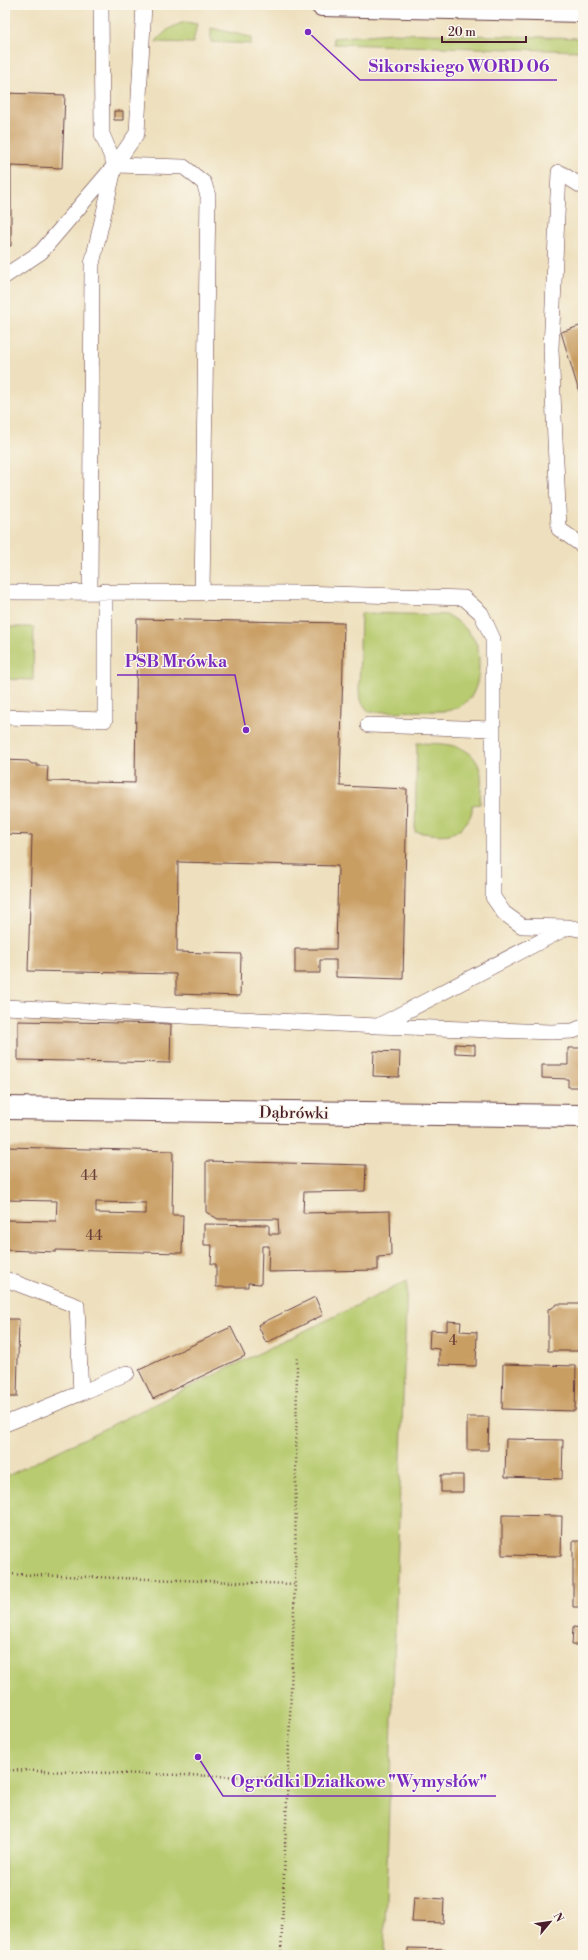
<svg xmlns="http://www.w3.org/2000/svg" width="588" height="1960" font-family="'Libre Bodoni',serif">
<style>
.green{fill:#b8cb6f;stroke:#81754d}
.building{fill:#c99e63;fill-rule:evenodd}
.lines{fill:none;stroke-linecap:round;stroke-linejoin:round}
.service-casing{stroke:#633c41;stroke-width:16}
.minor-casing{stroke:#633c41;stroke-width:24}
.tertiary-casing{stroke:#633c41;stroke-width:24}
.path{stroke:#633c41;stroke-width:2.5;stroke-dasharray:1 3;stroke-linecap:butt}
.service{stroke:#fff;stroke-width:15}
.minor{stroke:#fff;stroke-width:22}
.tertiary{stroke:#fff;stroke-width:22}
.labels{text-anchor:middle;stroke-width:3;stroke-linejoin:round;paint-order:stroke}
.number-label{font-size:14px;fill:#6a3f39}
.street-label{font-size:16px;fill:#4a1f2b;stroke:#fbf7ec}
.leader{fill:none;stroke:#7b2cbf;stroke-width:1.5}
.callout-dot{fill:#7b2cbf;stroke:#fbf7ec;stroke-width:1.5}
.callout-label{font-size:17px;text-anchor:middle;font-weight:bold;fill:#7b2cbf;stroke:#fbf7ec;stroke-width:3;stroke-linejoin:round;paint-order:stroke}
</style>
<rect width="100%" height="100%" fill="#fbf7ec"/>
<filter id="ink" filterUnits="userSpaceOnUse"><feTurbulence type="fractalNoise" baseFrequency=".025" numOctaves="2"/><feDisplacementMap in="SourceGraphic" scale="8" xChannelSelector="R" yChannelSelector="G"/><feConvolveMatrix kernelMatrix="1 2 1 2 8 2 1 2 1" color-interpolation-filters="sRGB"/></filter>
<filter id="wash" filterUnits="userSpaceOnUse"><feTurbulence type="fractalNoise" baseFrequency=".012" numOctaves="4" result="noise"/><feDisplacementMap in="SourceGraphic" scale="16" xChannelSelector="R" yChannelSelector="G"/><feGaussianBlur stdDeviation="0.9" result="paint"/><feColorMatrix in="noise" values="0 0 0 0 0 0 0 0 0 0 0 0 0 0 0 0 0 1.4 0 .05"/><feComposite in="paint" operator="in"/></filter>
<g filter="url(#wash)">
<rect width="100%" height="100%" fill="#eee0be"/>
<path class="green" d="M 186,22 L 197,24 L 193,43 L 156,42 C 164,31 173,25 186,22 Z
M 211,28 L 251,37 L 251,44 L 211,42 Z
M 391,33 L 583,38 L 583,51 L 334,44 L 333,38 Z
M 361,613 L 448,615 C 460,622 471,632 477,645 C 479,652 479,660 479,667 C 478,690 471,706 446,711 L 369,712 L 360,700 L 359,690 Z
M 5,627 L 34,627 L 33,680 L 5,679 Z
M 417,743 C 440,744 472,741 480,770 C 483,779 480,794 480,804 L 472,805 C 474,817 462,831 449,834 C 439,836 425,833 415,832 Z
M 407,1281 L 384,1955 L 5,1955 L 5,1477 Z"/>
<g id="blocks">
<path class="building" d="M 5,93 L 65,95 L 62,168 L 11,166 L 11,246 L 5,245 Z
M 114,111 L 123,111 L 123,120 L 114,120 Z
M 583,325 L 583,405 L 561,332 Z
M 137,619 L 344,623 L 340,786 L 407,789 L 403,979 L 336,977 L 336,960 L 320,960 L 320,973 L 295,973 L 295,949 L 336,949 L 338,866 L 178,862 L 177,952 L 241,954 L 240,996 L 176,994 L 176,974 L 28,971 L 32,835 L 5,834 L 5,760 L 28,761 L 32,764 L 37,764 L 37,766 L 48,766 L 47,781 L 135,783 Z
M 18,1021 L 171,1024 L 170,1063 L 18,1060 Z
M 455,1044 L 475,1045 L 475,1054 L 455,1053 Z
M 568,1048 L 583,1048 L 583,1087 L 568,1087 L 568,1079 L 542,1078 L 542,1065 L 568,1065 Z
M 374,1051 L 400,1052 L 399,1077 L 373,1076 Z
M 5,1147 L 173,1151 L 172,1215 L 183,1215 L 182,1253 L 56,1250 L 56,1252 L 5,1250 L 5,1220 L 56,1221 L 57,1201 L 5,1200 ZM 96,1202 L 146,1203 L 146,1214 L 96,1213 Z
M 206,1161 L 366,1165 L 365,1191 L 304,1192 L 303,1213 L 390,1211 L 391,1256 L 378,1257 L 378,1270 L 268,1272 L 269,1246 L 262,1246 L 261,1284 L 248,1283 L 248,1287 L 216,1287 L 216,1264 L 211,1264 L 212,1245 L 204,1245 L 204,1224 L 269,1225 L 269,1234 L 279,1234 L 278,1219 L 218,1219 L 206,1212 Z
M 315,1297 L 323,1315 L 266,1343 L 258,1325 Z
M 557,1304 L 583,1304 L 583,1351 L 548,1351 L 548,1309 L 552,1308 Z
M 5,1319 L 19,1319 L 17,1397 L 5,1397 Z
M 447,1321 L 461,1322 L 460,1331 L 477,1332 L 476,1366 L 439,1365 L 439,1349 L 429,1348 L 430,1330 L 447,1331 Z
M 231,1327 L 245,1356 L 153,1399 L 139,1370 Z
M 503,1364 L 576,1366 L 575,1411 L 502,1409 Z
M 467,1417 L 489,1417 L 488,1450 L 467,1450 Z
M 506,1439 L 563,1440 L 562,1479 L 505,1477 Z
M 441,1475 L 463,1475 L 463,1492 L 441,1492 Z
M 502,1515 L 562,1516 L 561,1556 L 502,1555 Z
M 573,1541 L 583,1541 L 583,1607 L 573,1607 Z
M 573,1627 L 583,1628 L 583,1645 L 572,1645 Z
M 414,1897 L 444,1899 L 443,1923 L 412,1922 Z
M 408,1948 L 446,1949 L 446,1955 L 408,1955 Z"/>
</g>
</g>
<g filter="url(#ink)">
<use href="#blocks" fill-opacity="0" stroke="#633c41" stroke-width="1"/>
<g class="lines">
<g class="service-casing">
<path id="service" d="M 115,165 L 184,167 L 204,183 L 208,196 L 202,592
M 583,187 L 559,172 L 551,349 L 559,529 L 583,546
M 5,276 L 41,252 L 115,165 L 137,133 L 144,5
M 90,591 L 92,264 L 115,165 L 102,134 L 101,5
M 5,592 L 300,593 L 464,598 L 481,613 L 493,639 L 493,897 L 504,913 L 522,926 L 568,927 L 583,930
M 5,717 L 105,720 L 105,591
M 368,725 L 493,729
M 5,1007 L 377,1026 L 551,1032 L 573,1031 L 583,1027
M 378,1026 L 566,928
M 5,1279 L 77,1306 L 81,1393 L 5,1424
M 81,1393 L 127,1373"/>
</g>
<g class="minor-casing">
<path id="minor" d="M 5,1108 L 583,1116"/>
</g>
<g class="tertiary-casing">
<path id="tertiary" d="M 322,5 L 583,11"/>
</g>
<path class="path" d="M 5,1574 L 294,1584
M 5,1770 L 287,1778
M 281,1955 L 295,1584 L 297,1358"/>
<use href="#service" class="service"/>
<use href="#minor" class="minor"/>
<use href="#tertiary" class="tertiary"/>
</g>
</g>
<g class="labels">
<g class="number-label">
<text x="89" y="1180">44</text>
<text x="94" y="1240">44</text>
<text x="453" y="1345">4</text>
</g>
<g class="street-label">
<text transform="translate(294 1112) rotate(1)" y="6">Dąbrówki</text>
</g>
</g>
<path class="leader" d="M308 32L360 80H557M246 730L235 675H117M198 1757L223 1796H496"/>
<g class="callout-dot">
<circle cx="308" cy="32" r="4"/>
<circle cx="246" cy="730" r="4"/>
<circle cx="198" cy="1757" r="4"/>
</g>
<g class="callout-label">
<text x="459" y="72">Sikorskiego WORD 06</text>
<text x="176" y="667">PSB Mrówka</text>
<text x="359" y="1787">Ogródki Działkowe "Wymysłów"</text>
</g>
<rect width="588" height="1960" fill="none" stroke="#fbf7ec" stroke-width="20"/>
<g transform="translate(550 1922) rotate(61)" stroke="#fbf7ec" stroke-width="3" paint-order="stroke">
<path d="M0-3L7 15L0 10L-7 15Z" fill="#4a1f2b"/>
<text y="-6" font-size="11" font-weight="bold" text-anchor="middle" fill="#4a1f2b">N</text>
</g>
<path d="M442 36v6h84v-6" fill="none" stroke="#4a1f2b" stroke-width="2"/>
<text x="448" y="36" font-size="12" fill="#4a1f2b" stroke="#fbf7ec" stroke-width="3" paint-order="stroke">20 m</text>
</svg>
